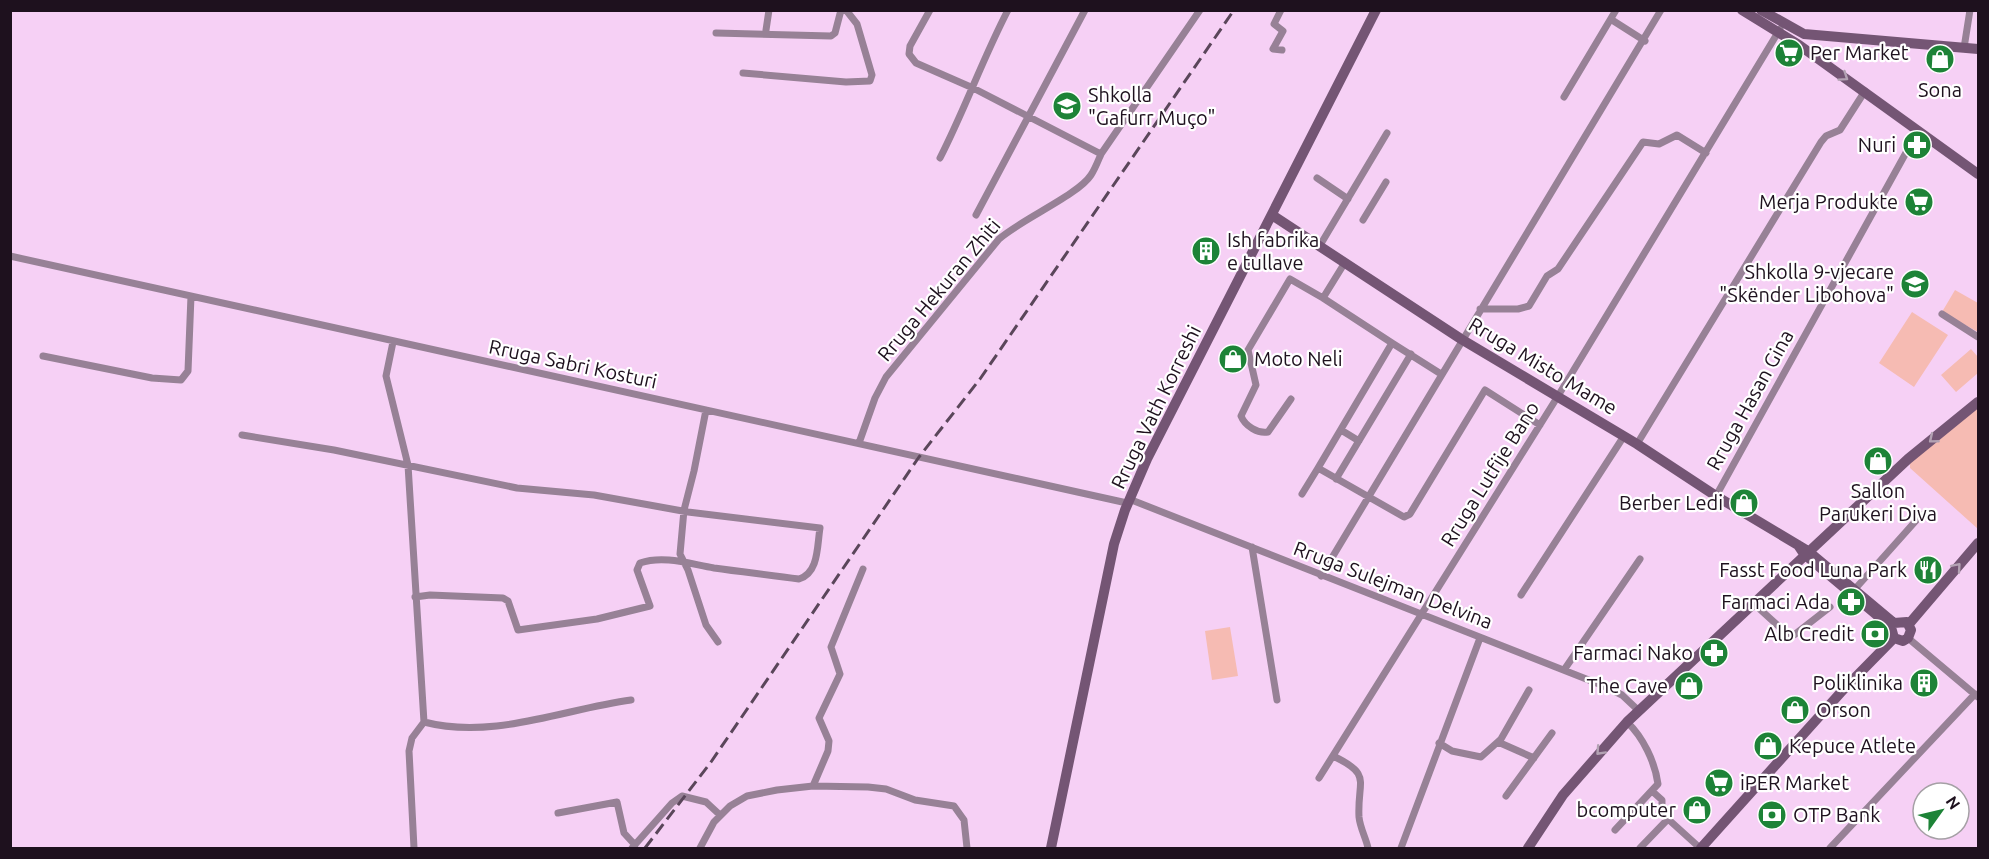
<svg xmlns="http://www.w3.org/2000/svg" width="1989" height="859" font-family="Ubuntu,sans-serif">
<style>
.green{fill:#f6bbb3}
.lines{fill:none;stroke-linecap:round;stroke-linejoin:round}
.street{stroke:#978196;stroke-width:7}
.secondary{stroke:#745574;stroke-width:10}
.rail{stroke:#5a465a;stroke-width:3;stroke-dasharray:12 6;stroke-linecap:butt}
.oneway{stroke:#b3a2b3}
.labels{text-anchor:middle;stroke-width:4.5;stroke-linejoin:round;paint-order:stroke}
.poi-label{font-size:20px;fill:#1e111e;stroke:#fff;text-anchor:end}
.street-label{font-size:20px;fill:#1e111e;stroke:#fff}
</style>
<rect width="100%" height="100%" fill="#f6d0f5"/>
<path class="green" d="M 1955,290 L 1978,303 L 1978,332 L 1942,312 Z
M 1912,312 L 1948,335 L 1914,387 L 1879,363 Z
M 1971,349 L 1978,357 L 1978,373 L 1956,392 L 1941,375 Z
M 1978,407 L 1978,529 L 1910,468 L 1910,462 Z
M 1230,627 L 1238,676 L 1212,680 L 1205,631 Z"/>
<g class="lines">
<path class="street" d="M 930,10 L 910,46 L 909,54 L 916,63 L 973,88 L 1101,154
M 1281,10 L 1274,24 L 1283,31 L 1273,49 L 1282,50
M 1612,20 L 1645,41
M 766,30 L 769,10
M 716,33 L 831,36 L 835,33 L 841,10
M 1964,48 L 1970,10
M 743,73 L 846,82 L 870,81 L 872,75 L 857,24 L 846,10
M 1564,97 L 1616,10
M 940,158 C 965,109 983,58 1008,10
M 1317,178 L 1348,199
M 976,215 L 1085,10
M 1363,220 L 1386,182
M 1319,247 L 1387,133
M 10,256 L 1127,503
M 1344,264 L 1323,298 L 1392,343 L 1318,468 L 1404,517 L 1410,514 L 1485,390 L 1540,425
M 1480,309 L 1518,309 L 1529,306 L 1547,276 L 1558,269 L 1643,142 L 1659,144 L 1677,135 L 1706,153
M 1942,314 L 1978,337
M 393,342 L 386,376 L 408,465 L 424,722 L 412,738 L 409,751 L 414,848
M 1392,343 L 1441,374
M 43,356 L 152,378 L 181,380 L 188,371 L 191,296
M 1291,399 L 1268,432 C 1258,434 1245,426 1241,416 L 1256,385 L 1248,350 L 1290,279 L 1323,298
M 706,410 L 694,471 L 684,510 L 680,554 L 688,570 L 706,625 L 718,642
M 1341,430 L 1359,441
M 242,435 L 334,450 L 517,488 L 594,495 L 688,512 L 820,528 C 817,546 819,573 799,579 C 771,575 742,572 714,568 C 690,564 664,555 640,563 L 637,570 L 650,606 L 597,619 L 518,630 L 508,601 L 503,598 L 430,595 L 415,597
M 859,443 L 875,398 L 886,377 L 999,239 C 1022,219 1078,195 1091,175 C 1095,169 1098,161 1101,154 L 1200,10
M 1637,444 L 1821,142 L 1826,136 L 1840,130 L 1865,91
M 1336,479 L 1411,354
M 1302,494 L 1318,468
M 1716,496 L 1918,131
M 1129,499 L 1604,686 L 1622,695 L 1639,711
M 1252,547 L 1277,700
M 1321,576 L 1661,10
M 1855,589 L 1921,515
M 1521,595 L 1624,436
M 1753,603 L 1785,632 L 1794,635 L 1830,607
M 1908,638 L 1978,697
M 1564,670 L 1640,559
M 424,722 C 493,740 564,709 631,700
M 1498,742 L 1534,758
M 1439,743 L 1452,751 L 1481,757 L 1501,739 L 1529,690
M 1333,756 C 1373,775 1357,780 1359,817 C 1360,828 1366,838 1368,848
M 1319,778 L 1558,396 L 1780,29
M 813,786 L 828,751 L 829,741 L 819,718 L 840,674 L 831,647 L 863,569
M 1506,796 L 1552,733
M 558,813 L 617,802 L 624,833 L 635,845
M 1668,819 L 1700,848
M 1615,830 L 1658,784 C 1655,762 1643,737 1627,722
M 632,848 L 672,803 L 682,796 L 706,802 L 720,815
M 700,848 L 714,822 L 730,806 L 747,796 L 777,790 L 813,786 L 868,787 L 886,789 L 915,800 L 954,806 L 964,820 L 967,848
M 1401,848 L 1480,638
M 1640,848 L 1668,819 L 1662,813 L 1662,800 L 1652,791
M 1830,848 L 1975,694"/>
<path class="secondary" d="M 1742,10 L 1799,45 L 1978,174
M 1761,10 L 1804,34 L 1978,49
M 1272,215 L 1461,339 L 1637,444 L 1716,496 L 1808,551 L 1894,623 L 1907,622 L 1911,630 L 1908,638 L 1903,641 L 1894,638 L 1891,627 L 1804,554 L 1798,545
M 1909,624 L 1978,543
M 1051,848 L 1114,544 L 1125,510 L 1147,459 L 1376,10
M 1528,848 L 1563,795 L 1627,722 L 1908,459 L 1978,402
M 1701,848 L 1843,690 L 1894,638"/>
<path class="rail" d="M 645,848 L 711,762 L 919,457 L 980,379 L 1234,10"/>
</g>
<defs><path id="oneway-chevron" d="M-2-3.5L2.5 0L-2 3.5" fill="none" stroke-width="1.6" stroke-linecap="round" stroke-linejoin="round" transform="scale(1.5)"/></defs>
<g class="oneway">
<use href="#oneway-chevron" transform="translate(1844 77) rotate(34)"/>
<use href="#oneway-chevron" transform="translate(1933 439) rotate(141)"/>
<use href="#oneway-chevron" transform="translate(1957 567) rotate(-49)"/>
<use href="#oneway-chevron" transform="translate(1600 751) rotate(133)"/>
</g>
<defs>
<g id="supermarket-disc" transform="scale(1.5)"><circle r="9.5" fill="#1d8337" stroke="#fff"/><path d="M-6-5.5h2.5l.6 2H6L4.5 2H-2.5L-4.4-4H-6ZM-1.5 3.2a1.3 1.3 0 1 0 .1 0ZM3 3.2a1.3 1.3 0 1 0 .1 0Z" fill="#fff"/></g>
<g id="shop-disc" transform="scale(1.5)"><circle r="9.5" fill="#1d8337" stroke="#fff"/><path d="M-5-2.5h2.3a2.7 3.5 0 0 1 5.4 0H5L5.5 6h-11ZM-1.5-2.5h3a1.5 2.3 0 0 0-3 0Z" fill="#fff"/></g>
<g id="school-disc" transform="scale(1.5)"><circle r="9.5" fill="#1d8337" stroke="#fff"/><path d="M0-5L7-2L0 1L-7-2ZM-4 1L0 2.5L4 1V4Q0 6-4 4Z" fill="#fff"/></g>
<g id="pharmacy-disc" transform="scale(1.5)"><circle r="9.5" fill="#1d8337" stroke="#fff"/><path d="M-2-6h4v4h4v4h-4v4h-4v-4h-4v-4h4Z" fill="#fff"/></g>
<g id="building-disc" transform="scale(1.5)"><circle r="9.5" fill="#1d8337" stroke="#fff"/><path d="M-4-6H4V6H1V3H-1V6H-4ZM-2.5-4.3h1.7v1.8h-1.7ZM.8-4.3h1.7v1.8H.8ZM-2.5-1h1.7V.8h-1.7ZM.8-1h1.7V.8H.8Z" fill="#fff"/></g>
<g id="restaurant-disc" transform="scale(1.5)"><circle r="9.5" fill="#1d8337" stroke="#fff"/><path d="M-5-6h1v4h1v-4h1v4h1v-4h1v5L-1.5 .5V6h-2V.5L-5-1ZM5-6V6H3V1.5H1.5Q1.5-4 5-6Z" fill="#fff"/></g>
<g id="bank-disc" transform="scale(1.5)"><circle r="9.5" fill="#1d8337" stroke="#fff"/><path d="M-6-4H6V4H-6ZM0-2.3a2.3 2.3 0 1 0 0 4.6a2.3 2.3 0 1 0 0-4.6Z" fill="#fff"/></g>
</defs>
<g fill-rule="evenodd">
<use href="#supermarket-disc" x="1789" y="53"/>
<use href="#shop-disc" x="1940" y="59"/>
<use href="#school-disc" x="1067" y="106"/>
<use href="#pharmacy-disc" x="1917" y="145"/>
<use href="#supermarket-disc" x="1919" y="202"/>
<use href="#building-disc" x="1206" y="251"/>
<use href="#school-disc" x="1915" y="284"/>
<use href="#shop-disc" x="1233" y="359"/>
<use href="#shop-disc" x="1878" y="461"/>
<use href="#shop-disc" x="1744" y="503"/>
<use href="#restaurant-disc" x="1928" y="570"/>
<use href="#pharmacy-disc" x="1851" y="602"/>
<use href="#bank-disc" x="1875" y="634"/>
<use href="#pharmacy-disc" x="1714" y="653"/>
<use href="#building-disc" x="1924" y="683"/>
<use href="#shop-disc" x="1689" y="686"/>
<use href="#shop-disc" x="1795" y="710"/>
<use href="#shop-disc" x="1768" y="746"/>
<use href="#supermarket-disc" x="1719" y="783"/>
<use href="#shop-disc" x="1697" y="810"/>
<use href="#bank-disc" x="1772" y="815"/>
</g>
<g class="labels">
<g class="poi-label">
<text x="1810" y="60" text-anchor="start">Per Market</text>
<text x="1940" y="97" text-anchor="middle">Sona</text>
<text x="1088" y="102" text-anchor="start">Shkolla<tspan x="1088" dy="23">"Gafurr Muço"</tspan></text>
<text x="1896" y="152">Nuri</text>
<text x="1898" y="209">Merja Produkte</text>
<text x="1227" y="247" text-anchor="start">Ish fabrika<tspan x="1227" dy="23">e tullave</tspan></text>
<text x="1894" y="279">Shkolla 9-vjecare<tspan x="1894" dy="23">"Skënder Libohova"</tspan></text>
<text x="1254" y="366" text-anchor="start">Moto Neli</text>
<text x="1878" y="498" text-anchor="middle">Sallon<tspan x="1878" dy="23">Parukeri Diva</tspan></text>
<text x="1723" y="510">Berber Ledi</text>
<text x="1907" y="577">Fasst Food Luna Park</text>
<text x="1830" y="609">Farmaci Ada</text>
<text x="1854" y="641">Alb Credit</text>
<text x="1693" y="660">Farmaci Nako</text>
<text x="1903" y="690">Poliklinika</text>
<text x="1668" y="693">The Cave</text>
<text x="1816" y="717" text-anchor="start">Orson</text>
<text x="1789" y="753" text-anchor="start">Kepuce Atlete</text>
<text x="1740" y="790" text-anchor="start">iPER Market</text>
<text x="1676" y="817">bcomputer</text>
<text x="1793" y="822" text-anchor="start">OTP Bank</text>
</g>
<g class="street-label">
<text transform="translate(939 290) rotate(-50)" y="7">Rruga Hekuran Zhiti</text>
<text transform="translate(573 364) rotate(12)" y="7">Rruga Sabri Kosturi</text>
<text transform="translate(1543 366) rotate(31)" y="7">Rruga Misto Mame</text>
<text transform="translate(1750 400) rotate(-61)" y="7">Rruga Hasan Gina</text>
<text transform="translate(1156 407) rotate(-64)" y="7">Rruga Vath Korreshi</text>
<text transform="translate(1490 474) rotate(-58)" y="7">Rruga Lutfije Bano</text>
<text transform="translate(1393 585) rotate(21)" y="7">Rruga Sulejman Delvina</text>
</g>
</g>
<rect width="1989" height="859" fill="none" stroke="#1e111e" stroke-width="24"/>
<g transform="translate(1941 811) rotate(56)"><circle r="28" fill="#ffffff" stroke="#a5a0a5" stroke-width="1.5"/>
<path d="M0-4.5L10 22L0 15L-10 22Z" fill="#1d8337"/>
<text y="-9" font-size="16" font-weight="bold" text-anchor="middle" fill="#1e111e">N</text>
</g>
</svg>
